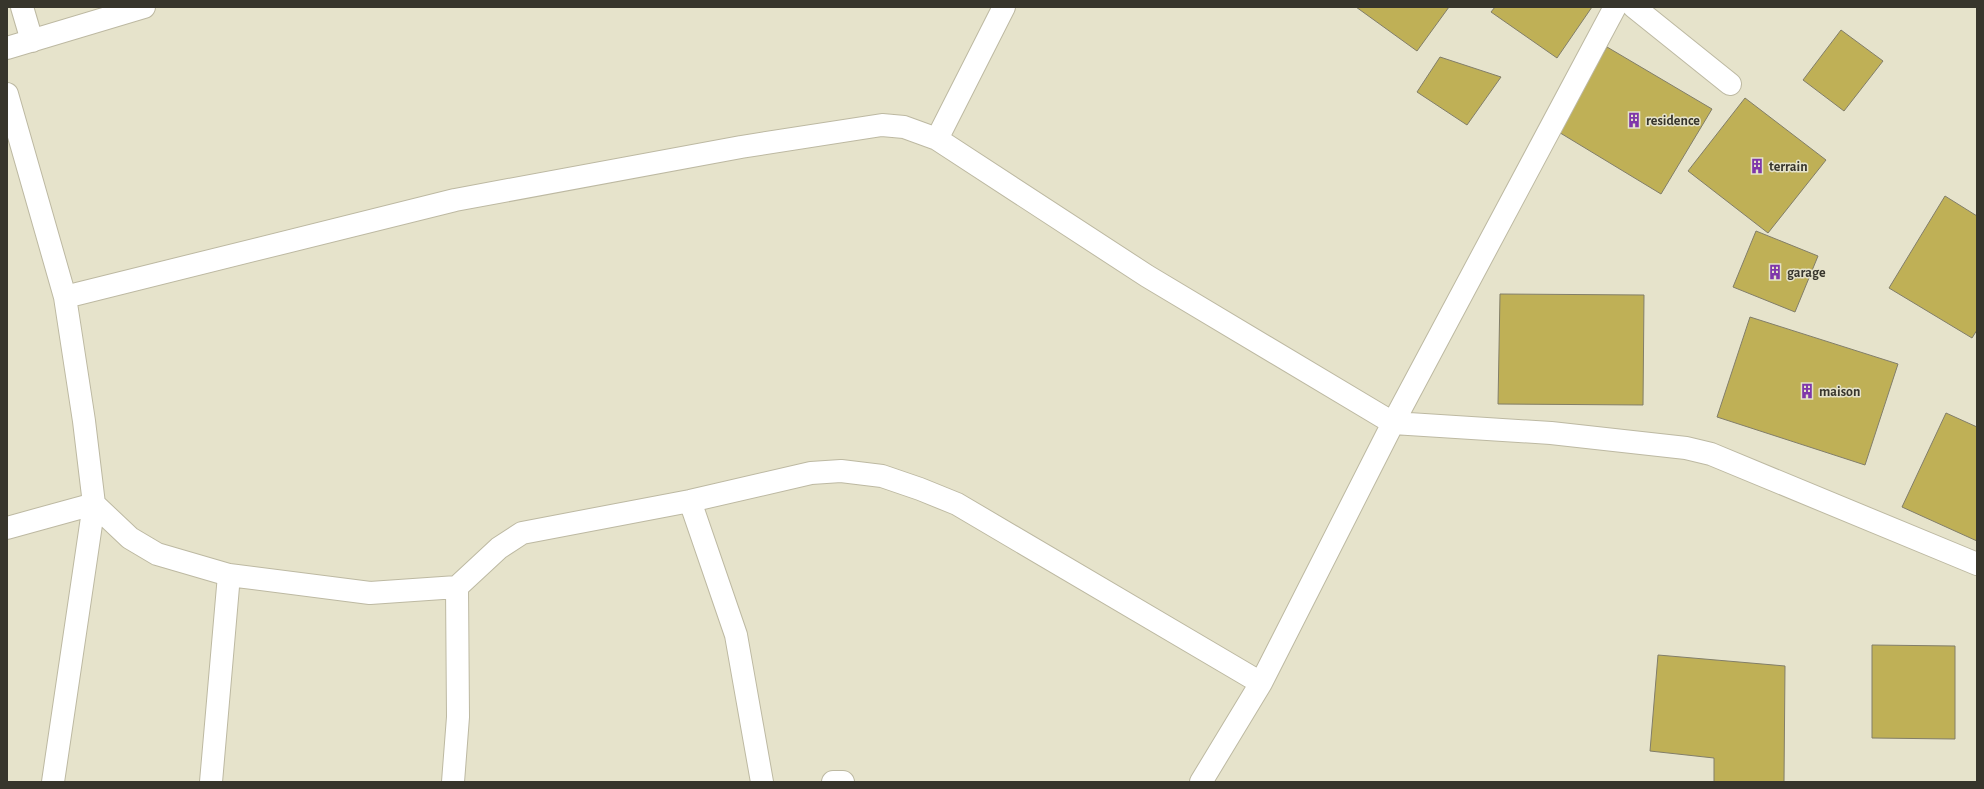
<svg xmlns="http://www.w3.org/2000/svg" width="1984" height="789" font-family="'Alegreya Sans',sans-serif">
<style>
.building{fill:#bfb056;stroke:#827e69}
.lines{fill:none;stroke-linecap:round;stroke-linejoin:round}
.minor-casing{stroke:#bdb9a2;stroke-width:24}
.minor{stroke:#fff;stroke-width:22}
.labels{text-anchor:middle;stroke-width:3;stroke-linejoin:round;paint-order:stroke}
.poi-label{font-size:14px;font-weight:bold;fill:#37352c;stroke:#e6e3cb;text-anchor:start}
</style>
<rect width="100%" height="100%" fill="#e6e3cb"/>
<path class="building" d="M 1356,7 L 1449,7 L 1417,51 Z
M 1495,7 L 1592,7 L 1557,58 L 1491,12 Z
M 1841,30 L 1883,61 L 1844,111 L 1803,80 Z
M 1607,47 L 1712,109 L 1661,194 L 1557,131 Z
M 1440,57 L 1501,77 L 1467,125 L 1417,92 Z
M 1745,98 L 1826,160 L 1768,233 L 1688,171 Z
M 1945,196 L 1977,216 L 1977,330 L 1972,338 L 1889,288 Z
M 1756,231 L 1818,256 L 1795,312 L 1733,287 Z
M 1500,294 L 1644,295 L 1643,405 L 1498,404 Z
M 1750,317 L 1898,364 L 1865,465 L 1717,417 Z
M 1946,413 L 1977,427 L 1977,541 L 1902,507 Z
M 1872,645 L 1955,646 L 1955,739 L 1872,738 Z
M 1658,655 L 1785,666 L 1784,782 L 1714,782 L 1714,758 L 1650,751 Z"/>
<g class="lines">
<g class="minor-casing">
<path id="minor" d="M 22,7 L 32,41
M 1634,7 L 1730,84
M 7,48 L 144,7
M 7,94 L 65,297 L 84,421 L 94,504 L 53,782
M 937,139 L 1004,7
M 65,297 L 455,200 L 741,147 L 882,125 L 904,127 L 937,139 L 1147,276 L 1393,423 L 1551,433 L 1686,448 L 1711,454 L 1977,564
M 690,501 L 736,635 L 762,782
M 7,528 L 94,504 L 130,538 L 157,554 L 229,575 L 370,593 L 457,587 L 499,548 L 522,533 L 690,501 L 811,473 L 841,471 L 882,476 L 920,489 L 957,504 L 1261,683
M 211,782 L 229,575
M 453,782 L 458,717 L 457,587
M 833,782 L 843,782
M 1201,782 L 1261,683 L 1393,423 L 1615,7"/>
</g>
<use href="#minor" class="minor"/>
</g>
<defs>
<g id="building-bare" transform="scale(1.2)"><path d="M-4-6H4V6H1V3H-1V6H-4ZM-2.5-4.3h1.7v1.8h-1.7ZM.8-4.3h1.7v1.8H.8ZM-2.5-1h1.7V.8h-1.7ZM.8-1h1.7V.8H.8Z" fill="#7f37aa" stroke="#e6e3cb" stroke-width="2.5" paint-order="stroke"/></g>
</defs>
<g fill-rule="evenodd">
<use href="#building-bare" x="1634" y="120"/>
<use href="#building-bare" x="1757" y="166"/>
<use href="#building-bare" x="1775" y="272"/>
<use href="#building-bare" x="1807" y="391"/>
</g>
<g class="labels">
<g class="poi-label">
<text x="1646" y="125">residence</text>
<text x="1769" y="171">terrain</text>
<text x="1787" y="277">garage</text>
<text x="1819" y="396">maison</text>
</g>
</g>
<rect width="1984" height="789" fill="none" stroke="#37352c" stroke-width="16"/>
</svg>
